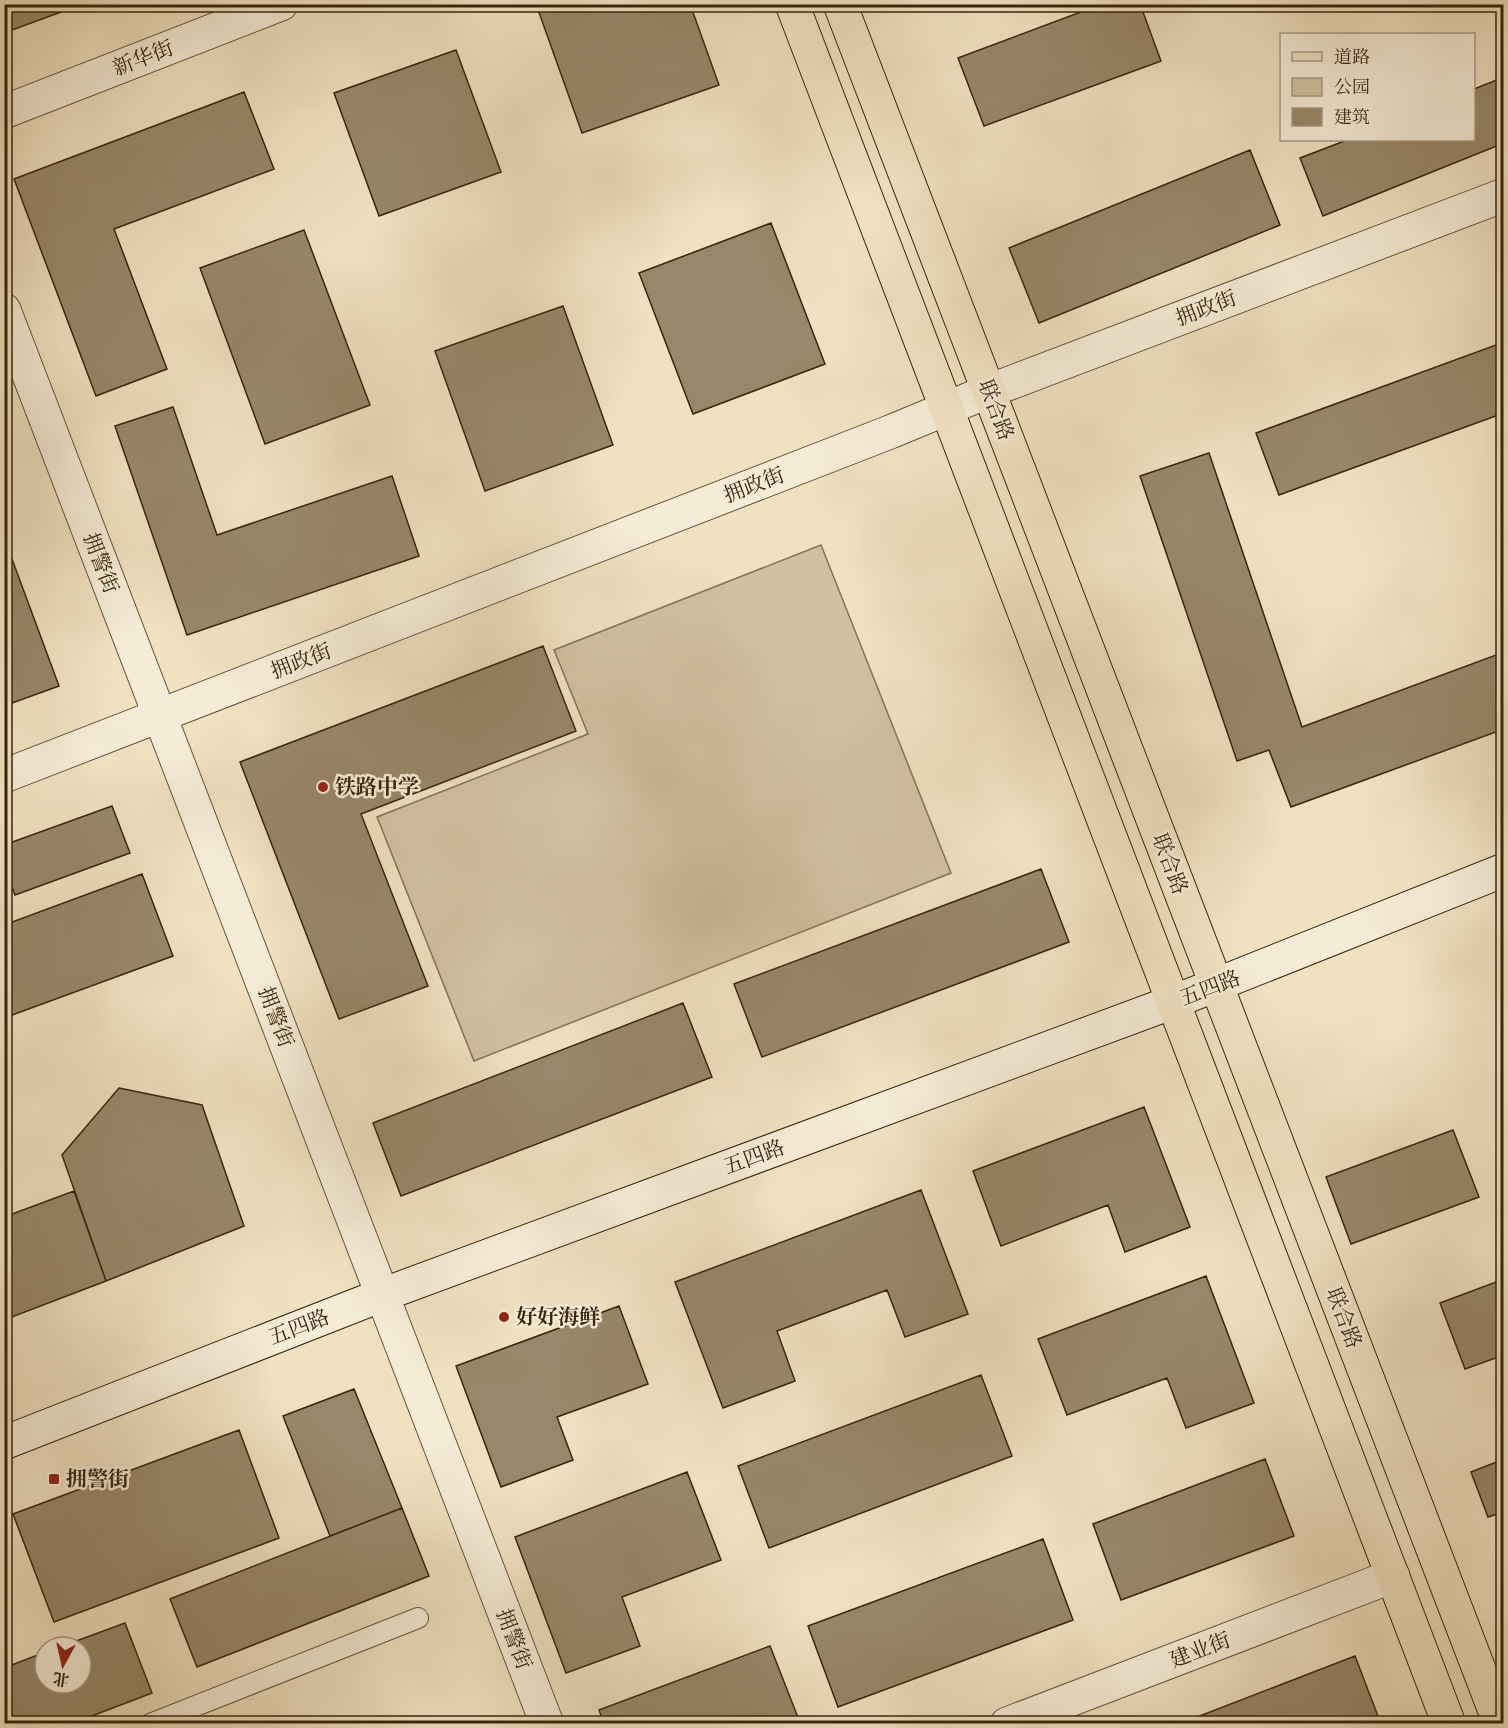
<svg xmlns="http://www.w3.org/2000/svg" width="1508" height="1728" font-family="'IM FELL DW Pica','Noto Serif SC',serif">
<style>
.green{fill:#d1c1a2;stroke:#847357;stroke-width:1.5}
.building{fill:#98876a;stroke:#38250c;stroke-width:1.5}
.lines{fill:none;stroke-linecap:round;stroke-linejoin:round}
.lane-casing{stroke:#665439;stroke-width:22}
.street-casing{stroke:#665439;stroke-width:35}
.secondary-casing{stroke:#38250c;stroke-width:35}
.primary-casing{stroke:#38250c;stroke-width:35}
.lane{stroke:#f5ecd7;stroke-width:20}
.street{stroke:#f5ecd7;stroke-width:33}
.secondary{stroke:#f5ecd7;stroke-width:33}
.primary{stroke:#f0e1c1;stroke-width:33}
.poi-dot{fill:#8f2418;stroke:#f5ecd7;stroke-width:2}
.labels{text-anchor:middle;stroke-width:5;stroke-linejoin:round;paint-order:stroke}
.street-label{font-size:21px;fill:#38250c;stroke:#f5ecd7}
.poi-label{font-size:21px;font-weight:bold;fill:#38250c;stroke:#f5ecd7;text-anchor:start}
</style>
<rect width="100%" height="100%" fill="#f0e1c1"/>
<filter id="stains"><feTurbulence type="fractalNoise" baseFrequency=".00333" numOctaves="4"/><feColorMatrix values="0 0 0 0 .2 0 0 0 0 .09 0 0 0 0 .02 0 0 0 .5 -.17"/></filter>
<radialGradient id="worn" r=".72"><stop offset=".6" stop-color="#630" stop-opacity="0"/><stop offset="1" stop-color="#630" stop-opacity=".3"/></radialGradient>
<path class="green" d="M 821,545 L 951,873 L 474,1061 L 377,817 L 588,734 L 554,650 Z"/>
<path class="building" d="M 4,4 L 83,4 L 4,33 Z
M 536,4 L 690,4 L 719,85 L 582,133 Z
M 1102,4 L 1140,4 L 1161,61 L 984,126 L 958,58 Z
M 456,50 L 501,172 L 379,216 L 334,93 Z
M 1504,77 L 1504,143 L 1323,216 L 1300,158 L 1347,140 L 1474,140 L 1474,89 Z
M 244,92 L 274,169 L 114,229 L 167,369 L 96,396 L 14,179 Z
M 1250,150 L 1280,225 L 1039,323 L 1009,248 Z
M 771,223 L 825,364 L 693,414 L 639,273 Z
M 304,230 L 370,405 L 265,444 L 200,268 Z
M 563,306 L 613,445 L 485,491 L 435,351 Z
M 1504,342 L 1504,413 L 1279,495 L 1256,433 Z
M 173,407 L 217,535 L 392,476 L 419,556 L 187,635 L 115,426 Z
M 1209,453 L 1302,727 L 1504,652 L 1504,729 L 1291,807 L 1269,750 L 1237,761 L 1140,476 Z
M 12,559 L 59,686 L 4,706 L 4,562 Z
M 543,646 L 576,731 L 361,814 L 428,986 L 339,1019 L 240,762 Z
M 112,806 L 130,853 L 15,895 L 4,867 L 4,845 Z
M 1041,869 L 1069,942 L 762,1057 L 734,984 Z
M 142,874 L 173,956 L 4,1018 L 4,925 Z
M 683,1003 L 712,1077 L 401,1196 L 373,1123 Z
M 119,1088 L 202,1105 L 244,1226 L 106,1281 L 62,1155 Z
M 1144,1107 L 1190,1227 L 1125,1252 L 1108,1205 L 1001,1246 L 973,1171 Z
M 1453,1130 L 1479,1197 L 1351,1244 L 1326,1177 Z
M 921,1190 L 968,1314 L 905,1337 L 887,1290 L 777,1331 L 795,1381 L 723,1408 L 675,1282 Z
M 74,1191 L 106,1281 L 4,1320 L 4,1217 Z
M 1206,1276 L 1254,1403 L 1186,1428 L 1167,1378 L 1067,1415 L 1038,1339 Z
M 1504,1279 L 1504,1355 L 1465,1369 L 1440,1303 Z
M 619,1306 L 648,1384 L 557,1417 L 573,1460 L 501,1487 L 456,1366 Z
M 981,1375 L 1012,1456 L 769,1548 L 738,1466 Z
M 354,1389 L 402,1508 L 330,1536 L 283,1416 Z
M 239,1430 L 279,1538 L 54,1622 L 13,1514 Z
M 1265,1459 L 1294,1536 L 1121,1600 L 1093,1524 Z
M 1504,1459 L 1504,1512 L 1488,1517 L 1471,1472 Z
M 687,1472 L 721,1560 L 622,1597 L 640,1646 L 566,1673 L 515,1537 Z
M 402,1508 L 429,1576 L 197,1667 L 170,1599 Z
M 1043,1539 L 1073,1620 L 838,1707 L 808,1626 Z
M 125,1623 L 152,1693 L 71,1724 L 4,1724 L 4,1668 L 45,1652 L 45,1683 L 81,1683 L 81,1647 L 60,1647 Z
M 770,1646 L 799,1720 L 790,1724 L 604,1724 L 599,1710 Z
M 1355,1656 L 1381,1724 L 1179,1724 Z"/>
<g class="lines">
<g class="lane-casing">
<path id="lane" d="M 150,1724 L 418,1618"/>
</g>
<g class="street-casing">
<path id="street" d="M 4,112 L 281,4
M 4,310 L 547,1724
M 4,776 L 890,432 L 989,391 L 1504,195
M 1007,1724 L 1393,1576"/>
</g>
<g class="secondary-casing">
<path id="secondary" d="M 4,1443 L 382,1295 L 1173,1002 L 1504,870"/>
</g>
<g class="primary-casing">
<path id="primary" d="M 792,4 L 1449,1724
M 840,4 L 1500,1724"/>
</g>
<use href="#lane" class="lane"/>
<use href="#street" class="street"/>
<use href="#secondary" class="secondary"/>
<use href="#primary" class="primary"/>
</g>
<g class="poi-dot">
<circle cx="323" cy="787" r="6"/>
<circle cx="504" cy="1317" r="6"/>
<rect x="48" y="1473" width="12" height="12" rx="3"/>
</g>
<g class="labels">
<g class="street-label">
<text transform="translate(143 58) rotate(-21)" y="7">新华街</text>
<text transform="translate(1206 308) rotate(-21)" y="7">拥政街</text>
<text transform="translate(996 410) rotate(69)" y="7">联合路</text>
<text transform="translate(754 485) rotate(-21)" y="7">拥政街</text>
<text transform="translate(101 563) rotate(69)" y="7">拥警街</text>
<text transform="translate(301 661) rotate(-21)" y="7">拥政街</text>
<text transform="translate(1170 864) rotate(69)" y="7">联合路</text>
<text transform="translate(1210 988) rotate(-21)" y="7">五四路</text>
<text transform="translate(276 1017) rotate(69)" y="7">拥警街</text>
<text transform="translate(754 1157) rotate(-20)" y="7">五四路</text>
<text transform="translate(1344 1318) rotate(69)" y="7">联合路</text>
<text transform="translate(299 1327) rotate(-21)" y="7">五四路</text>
<text transform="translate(514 1639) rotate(69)" y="7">拥警街</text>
<text transform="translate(1200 1650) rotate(-21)" y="7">建业街</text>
</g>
<g class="poi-label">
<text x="335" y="794">铁路中学</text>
<text x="516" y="1324">好好海鲜</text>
<text x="66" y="1486">拥警街</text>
</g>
</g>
<rect width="1508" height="1728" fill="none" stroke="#f0e1c1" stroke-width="24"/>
<rect x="6" y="6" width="1496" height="1716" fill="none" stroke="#38250c" stroke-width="3"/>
<rect x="12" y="12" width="1484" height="1704" fill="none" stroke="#38250c" stroke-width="1.5"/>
<rect x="1280" y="33" width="195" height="108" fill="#f5ecd7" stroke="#a99c86" stroke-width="1.5"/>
<rect x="1292" y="52" width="30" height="9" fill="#f0e1c1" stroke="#a99c86" stroke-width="1.5"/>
<text x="1334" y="63" font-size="18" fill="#38250c">道路</text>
<rect x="1292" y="78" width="30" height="18" fill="#d1c1a2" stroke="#a99c86" stroke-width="1.5"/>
<text x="1334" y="93" font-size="18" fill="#38250c">公园</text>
<rect x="1292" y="108" width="30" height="18" fill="#98876a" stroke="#a99c86" stroke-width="1.5"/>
<text x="1334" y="123" font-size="18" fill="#38250c">建筑</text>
<g transform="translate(63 1665) rotate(188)"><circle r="28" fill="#f5ecd7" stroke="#a99c86" stroke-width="1.5"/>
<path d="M0-4.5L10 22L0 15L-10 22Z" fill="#8f2418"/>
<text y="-9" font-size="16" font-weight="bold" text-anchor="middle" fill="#38250c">北</text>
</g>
<rect width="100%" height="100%" filter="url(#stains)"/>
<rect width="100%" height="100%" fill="url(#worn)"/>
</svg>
